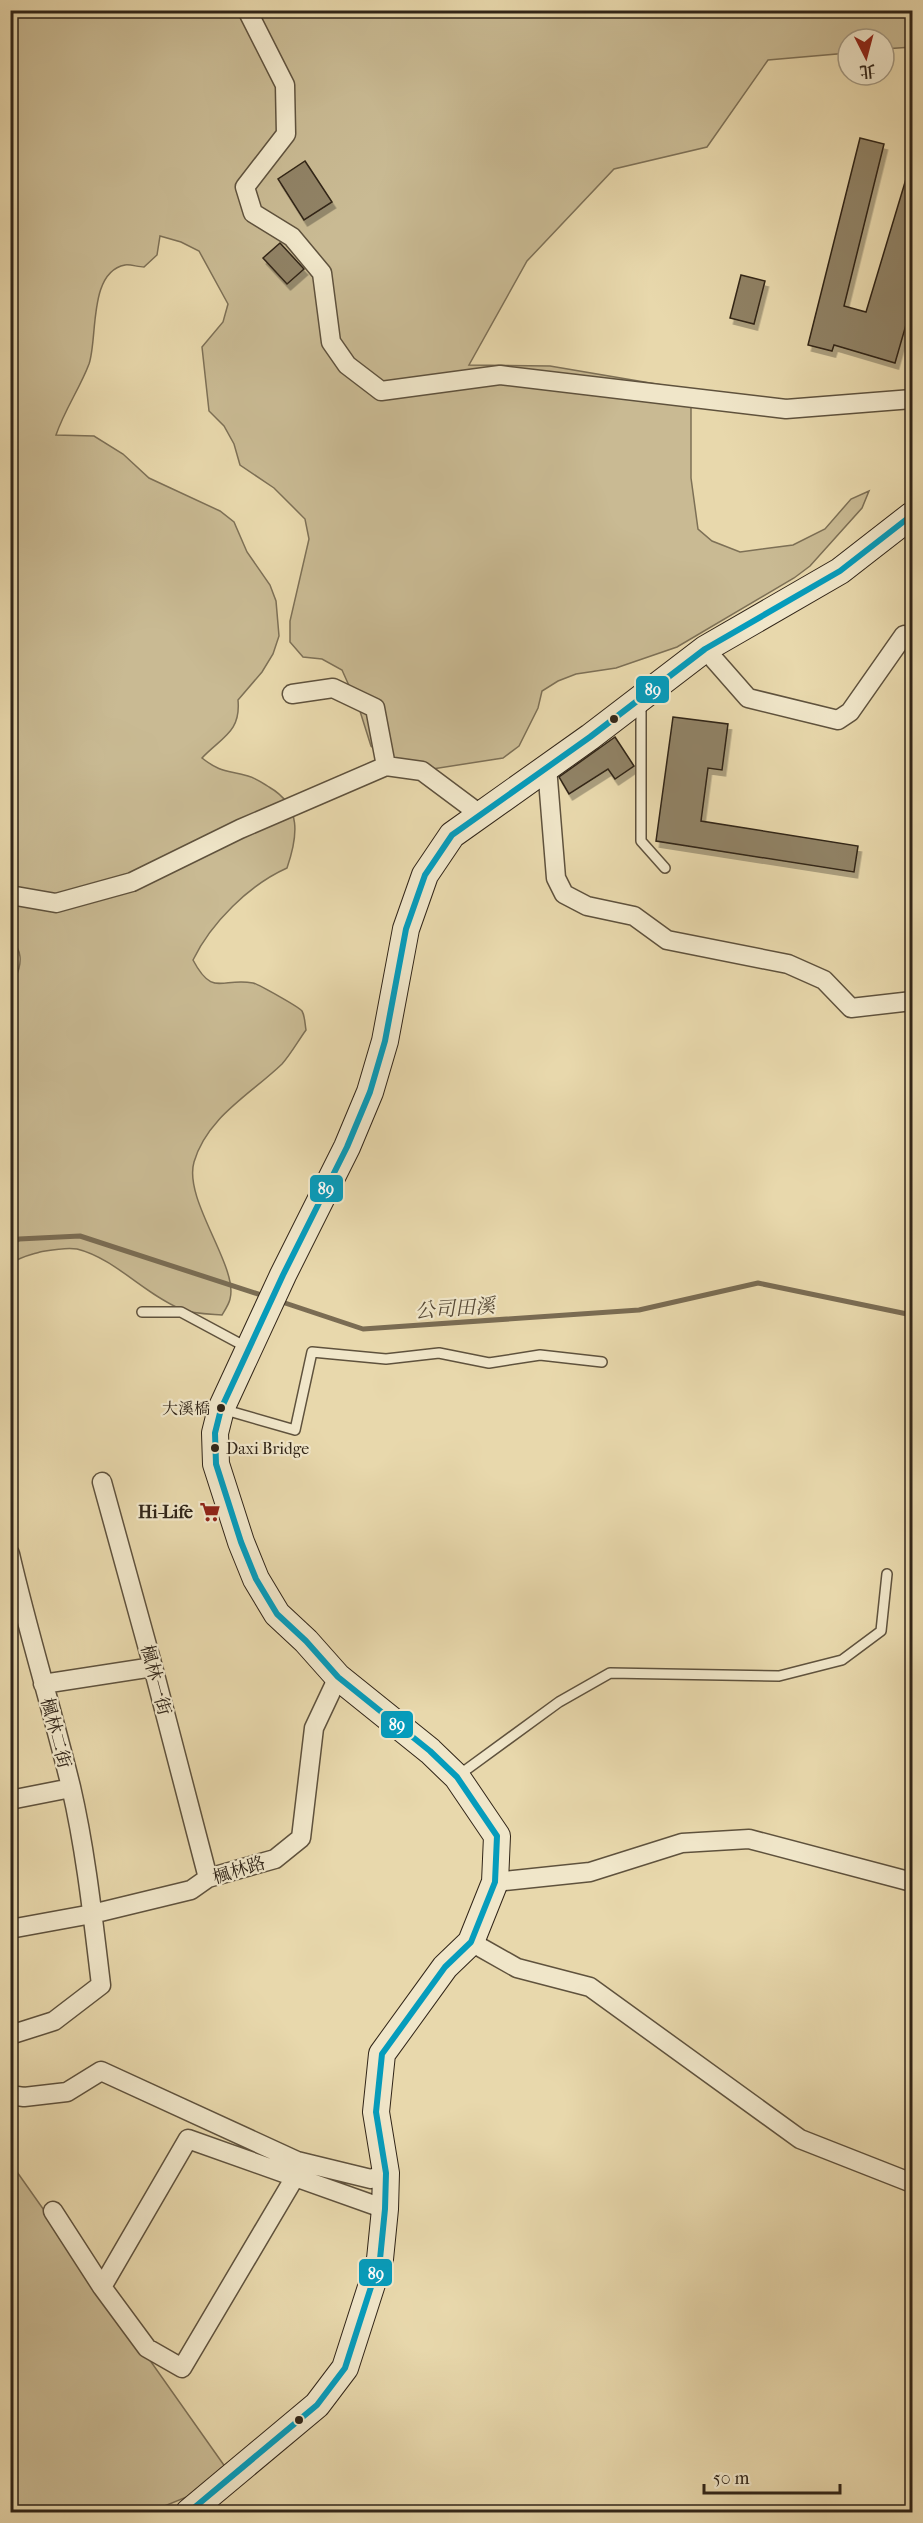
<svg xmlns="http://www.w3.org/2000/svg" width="923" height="2523" font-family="'IM FELL French Canon','Noto Serif TC',serif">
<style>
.green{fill:#c9ba93;stroke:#7d7056;stroke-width:1.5}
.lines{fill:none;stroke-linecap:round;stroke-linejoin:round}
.stream{stroke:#7a6c53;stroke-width:5}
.building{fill:#908265;stroke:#312518;stroke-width:1.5;filter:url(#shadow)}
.service-casing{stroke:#5f523d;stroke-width:12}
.minor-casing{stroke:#5f523d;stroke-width:21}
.secondary-casing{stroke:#312518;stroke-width:28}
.service{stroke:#f0e6c9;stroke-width:9}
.minor{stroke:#f0e6c9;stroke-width:18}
.secondary{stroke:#f0e6c9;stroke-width:26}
.bus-1-casing{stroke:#f0e6c9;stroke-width:10}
.bus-1{stroke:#059cbc;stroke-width:6}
.bus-dot{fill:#312518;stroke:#f0e6c9;stroke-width:2}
.labels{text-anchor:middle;stroke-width:4.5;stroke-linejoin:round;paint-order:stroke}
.bus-label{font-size:16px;fill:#312518;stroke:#f0e6c9;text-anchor:end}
.poi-label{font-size:18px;font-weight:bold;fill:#312518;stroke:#f0e6c9;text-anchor:end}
.street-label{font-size:18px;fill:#312518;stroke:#f0e6c9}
.water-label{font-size:20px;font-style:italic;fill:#554835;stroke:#f0e6c9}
.line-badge{stroke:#f0e6c9;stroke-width:2}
.badge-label{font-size:16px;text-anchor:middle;font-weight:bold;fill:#fff}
</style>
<defs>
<filter id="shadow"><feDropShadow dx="3.5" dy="6" stdDeviation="0" flood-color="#0004"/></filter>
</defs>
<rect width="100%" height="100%" fill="#e8d8ac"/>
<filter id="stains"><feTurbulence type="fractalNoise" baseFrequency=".00333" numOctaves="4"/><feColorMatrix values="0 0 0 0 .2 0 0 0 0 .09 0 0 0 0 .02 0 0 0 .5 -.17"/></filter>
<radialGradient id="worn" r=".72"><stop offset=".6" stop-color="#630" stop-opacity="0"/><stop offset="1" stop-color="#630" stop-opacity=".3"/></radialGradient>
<path class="green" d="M 11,11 L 908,11 L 912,26 L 912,47 L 884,49 L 884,39 L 848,39 L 848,53 L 768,60 L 707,147 L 614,169 L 527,261 L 469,365 L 550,366 L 691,390 L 691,478 L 698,529 L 712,541 L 740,552 L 793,545 L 825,529 L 851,499 L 869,491 L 862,508 L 810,566 L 794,578 L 677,647 L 616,668 L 576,674 L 558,681 L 542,691 L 538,708 L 519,746 L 503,758 L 426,770 L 387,759 L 371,746 L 359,708 L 342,670 L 322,659 L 303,657 L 290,642 L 290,621 L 309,539 L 305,519 L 274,488 L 240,465 L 234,444 L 224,426 L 209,411 L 202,347 L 223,322 L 228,304 L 199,251 L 181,242 L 160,236 L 157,255 L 144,267 C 138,267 130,264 125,265 C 88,272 98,338 89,364 C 80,388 65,409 56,435 L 94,436 L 123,454 L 149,478 L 220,511 L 234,522 L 247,552 L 270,585 L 276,601 L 279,636 L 273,654 L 262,672 L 238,700 C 241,732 222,737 202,758 C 221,773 227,770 248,776 C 255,778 263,783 269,787 C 302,806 298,836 287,868 C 249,885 211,923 193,960 C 213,998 222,977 253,983 C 258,984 299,1007 302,1011 C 305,1016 305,1025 306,1030 C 298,1041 291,1054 282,1064 C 251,1094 207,1117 194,1162 C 183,1200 239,1267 230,1299 C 229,1304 225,1310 222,1315 C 209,1314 193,1314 181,1309 C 146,1295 114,1258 77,1249 C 65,1247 52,1250 40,1252 C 30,1255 19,1257 11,1264 L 10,981 L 15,979 C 23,962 22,951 10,936 Z
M 10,2162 L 233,2478 L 150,2512 L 11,2512 Z"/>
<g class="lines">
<path class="stream" d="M 10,1245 L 19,1239 L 80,1236 L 264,1296
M 279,1301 L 363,1329 L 639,1310 L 758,1283 L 912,1315"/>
</g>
<path class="building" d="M 860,138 L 884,144 L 844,306 L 866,312 L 909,169 L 912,170 L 912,304 L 895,363 L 834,345 L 832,351 L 808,345 Z
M 305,161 L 332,202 L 304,220 L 278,179 Z
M 280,243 L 304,269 L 287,284 L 263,258 Z
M 741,275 L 765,281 L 754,324 L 730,318 Z
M 673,717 L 728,724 L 722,770 L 708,768 L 701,821 L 858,846 L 854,872 L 656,841 Z
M 615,737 L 634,766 L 615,779 L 608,769 L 569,794 L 559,777 Z"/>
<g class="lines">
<g class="service-casing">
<path id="service" d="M 641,703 L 641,841 L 665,868
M 142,1312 L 181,1312 L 248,1348
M 222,1409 L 295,1430 L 312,1352 L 386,1359 L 439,1353 L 489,1363 L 540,1355 L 602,1362
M 459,1775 L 559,1702 L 610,1673 L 779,1676 L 842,1660 L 881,1631 L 887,1574"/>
</g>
<g class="minor-casing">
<path id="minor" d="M 247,10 L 285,85 L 286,134 L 245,187 L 253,213 L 292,237 L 322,273 L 331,342 L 347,365 L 381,391 L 500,375 L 786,409 L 912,399
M 705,649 L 748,698 L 838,720 L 850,712 L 904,635
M 292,694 L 333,688 L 375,708 L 386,766
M 547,767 L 556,878 L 564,894 L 587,906 L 634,916 L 667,940 L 788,964 L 824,980 L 851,1008 L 912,1001
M 10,895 L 56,903 L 132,882 L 240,829 L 386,766 L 422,771 L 481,815
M 102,1482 L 153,1667 L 208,1878
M 10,1554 C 28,1632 52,1709 71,1787 C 86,1852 93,1919 101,1985 L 54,2021 L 10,2035
M 43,1684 L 153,1667
M 10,1800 L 71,1788
M 495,1882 L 590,1872 L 682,1843 L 749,1839 L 912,1882
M 10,1929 L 92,1914 L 191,1890 L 208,1878 L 275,1859 L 301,1838 L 314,1728 L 338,1677
M 471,1942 L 517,1968 L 590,1987 L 800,2139 L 912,2183
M 10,2095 L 24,2097 L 67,2092 L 101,2071 L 297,2161 L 371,2179 L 386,2173
M 53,2211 L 102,2287 L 147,2348 L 182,2368 L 295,2177
M 102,2287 L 188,2139 L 385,2209"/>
</g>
<g class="secondary-casing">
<path id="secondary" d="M 189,2512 L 317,2405 L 345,2368 L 380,2259 L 385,2209 L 386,2173 L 376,2112 L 382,2054 L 445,1967 L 471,1942 L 495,1882 L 497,1836 L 457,1777 L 430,1751 L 338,1677 L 306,1641 L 277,1614 L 256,1579 L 241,1542 L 216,1464 L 215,1433 L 221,1409 L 283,1275 L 347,1147 L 370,1092 L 385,1041 L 406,929 L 425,875 L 452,835 L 590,737 L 705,649 L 840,571 L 912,515"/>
</g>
<use href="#service" class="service"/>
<use href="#minor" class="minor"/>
<use href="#secondary" class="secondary"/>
<g class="bus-1-casing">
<path id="bus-1" d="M 189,2512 L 317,2405 L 345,2368 L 380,2259 L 385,2209 L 386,2173 L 376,2112 L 382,2054 L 445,1967 L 471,1942 L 495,1882 L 497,1836 L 457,1777 L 430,1751 L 338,1677 L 306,1641 L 277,1614 L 256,1579 L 241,1542 L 216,1464 L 215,1433 L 221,1409 L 283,1275 L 347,1147 L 370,1092 L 385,1041 L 406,929 L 425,875 L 452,835 L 590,737 L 705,649 L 840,571 L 912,515"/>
</g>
<use href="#bus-1" class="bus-1"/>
</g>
<defs>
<g id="supermarket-bare" transform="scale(1.62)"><path d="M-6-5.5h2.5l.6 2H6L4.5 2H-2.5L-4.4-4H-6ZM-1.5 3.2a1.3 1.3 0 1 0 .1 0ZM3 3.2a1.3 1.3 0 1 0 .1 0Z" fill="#8f2418" stroke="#f0e6c9" stroke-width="2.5" paint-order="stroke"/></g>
</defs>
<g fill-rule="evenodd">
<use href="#supermarket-bare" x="210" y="1512"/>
</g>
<g class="bus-dot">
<circle cx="614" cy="719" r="5"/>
<circle cx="221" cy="1408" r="5"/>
<circle cx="215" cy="1448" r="5"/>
<circle cx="299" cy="2420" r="5"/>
</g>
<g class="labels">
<g class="bus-label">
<text x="210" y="1414">大溪橋</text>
<text x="226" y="1454" text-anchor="start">Daxi Bridge</text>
</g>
<g class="poi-label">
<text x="193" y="1518">Hi-Life</text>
</g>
<g class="street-label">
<text transform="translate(156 1680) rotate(75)" y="6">楓林一街</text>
<text transform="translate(56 1733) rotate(75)" y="6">楓林二街</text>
<text transform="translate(239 1870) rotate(-17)" y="6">楓林路</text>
</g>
<g class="water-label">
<text transform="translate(455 1308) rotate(-4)" y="7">公司田溪</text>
</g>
</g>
<g class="line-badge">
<rect x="635" y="675" width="35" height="29" rx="6" fill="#059cbc"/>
<rect x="309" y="1174" width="35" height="29" rx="6" fill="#059cbc"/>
<rect x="380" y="1710" width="34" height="29" rx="6" fill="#059cbc"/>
<rect x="358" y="2258" width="35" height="29" rx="6" fill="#059cbc"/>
</g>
<g class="badge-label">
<text x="653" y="695">89</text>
<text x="326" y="1194">89</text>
<text x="397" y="1730">89</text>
<text x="376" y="2279">89</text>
</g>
<rect width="923" height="2523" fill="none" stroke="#e8d8ac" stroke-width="36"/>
<rect x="12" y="12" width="899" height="2499" fill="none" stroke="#312518" stroke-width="3"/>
<rect x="18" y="18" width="887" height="2487" fill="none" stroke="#312518" stroke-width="1.5"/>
<g transform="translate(866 57) rotate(174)"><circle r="28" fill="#f0e6c9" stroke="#a49982" stroke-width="1.5"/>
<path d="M0-4.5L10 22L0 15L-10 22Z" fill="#8f2418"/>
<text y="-9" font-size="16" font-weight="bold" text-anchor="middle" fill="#312518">北</text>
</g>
<path d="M704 2484v9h136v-9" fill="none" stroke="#312518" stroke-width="3"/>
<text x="713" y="2484" font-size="18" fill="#312518" stroke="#f0e6c9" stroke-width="4.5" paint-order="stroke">50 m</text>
<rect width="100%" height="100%" filter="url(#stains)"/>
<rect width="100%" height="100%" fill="url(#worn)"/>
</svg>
